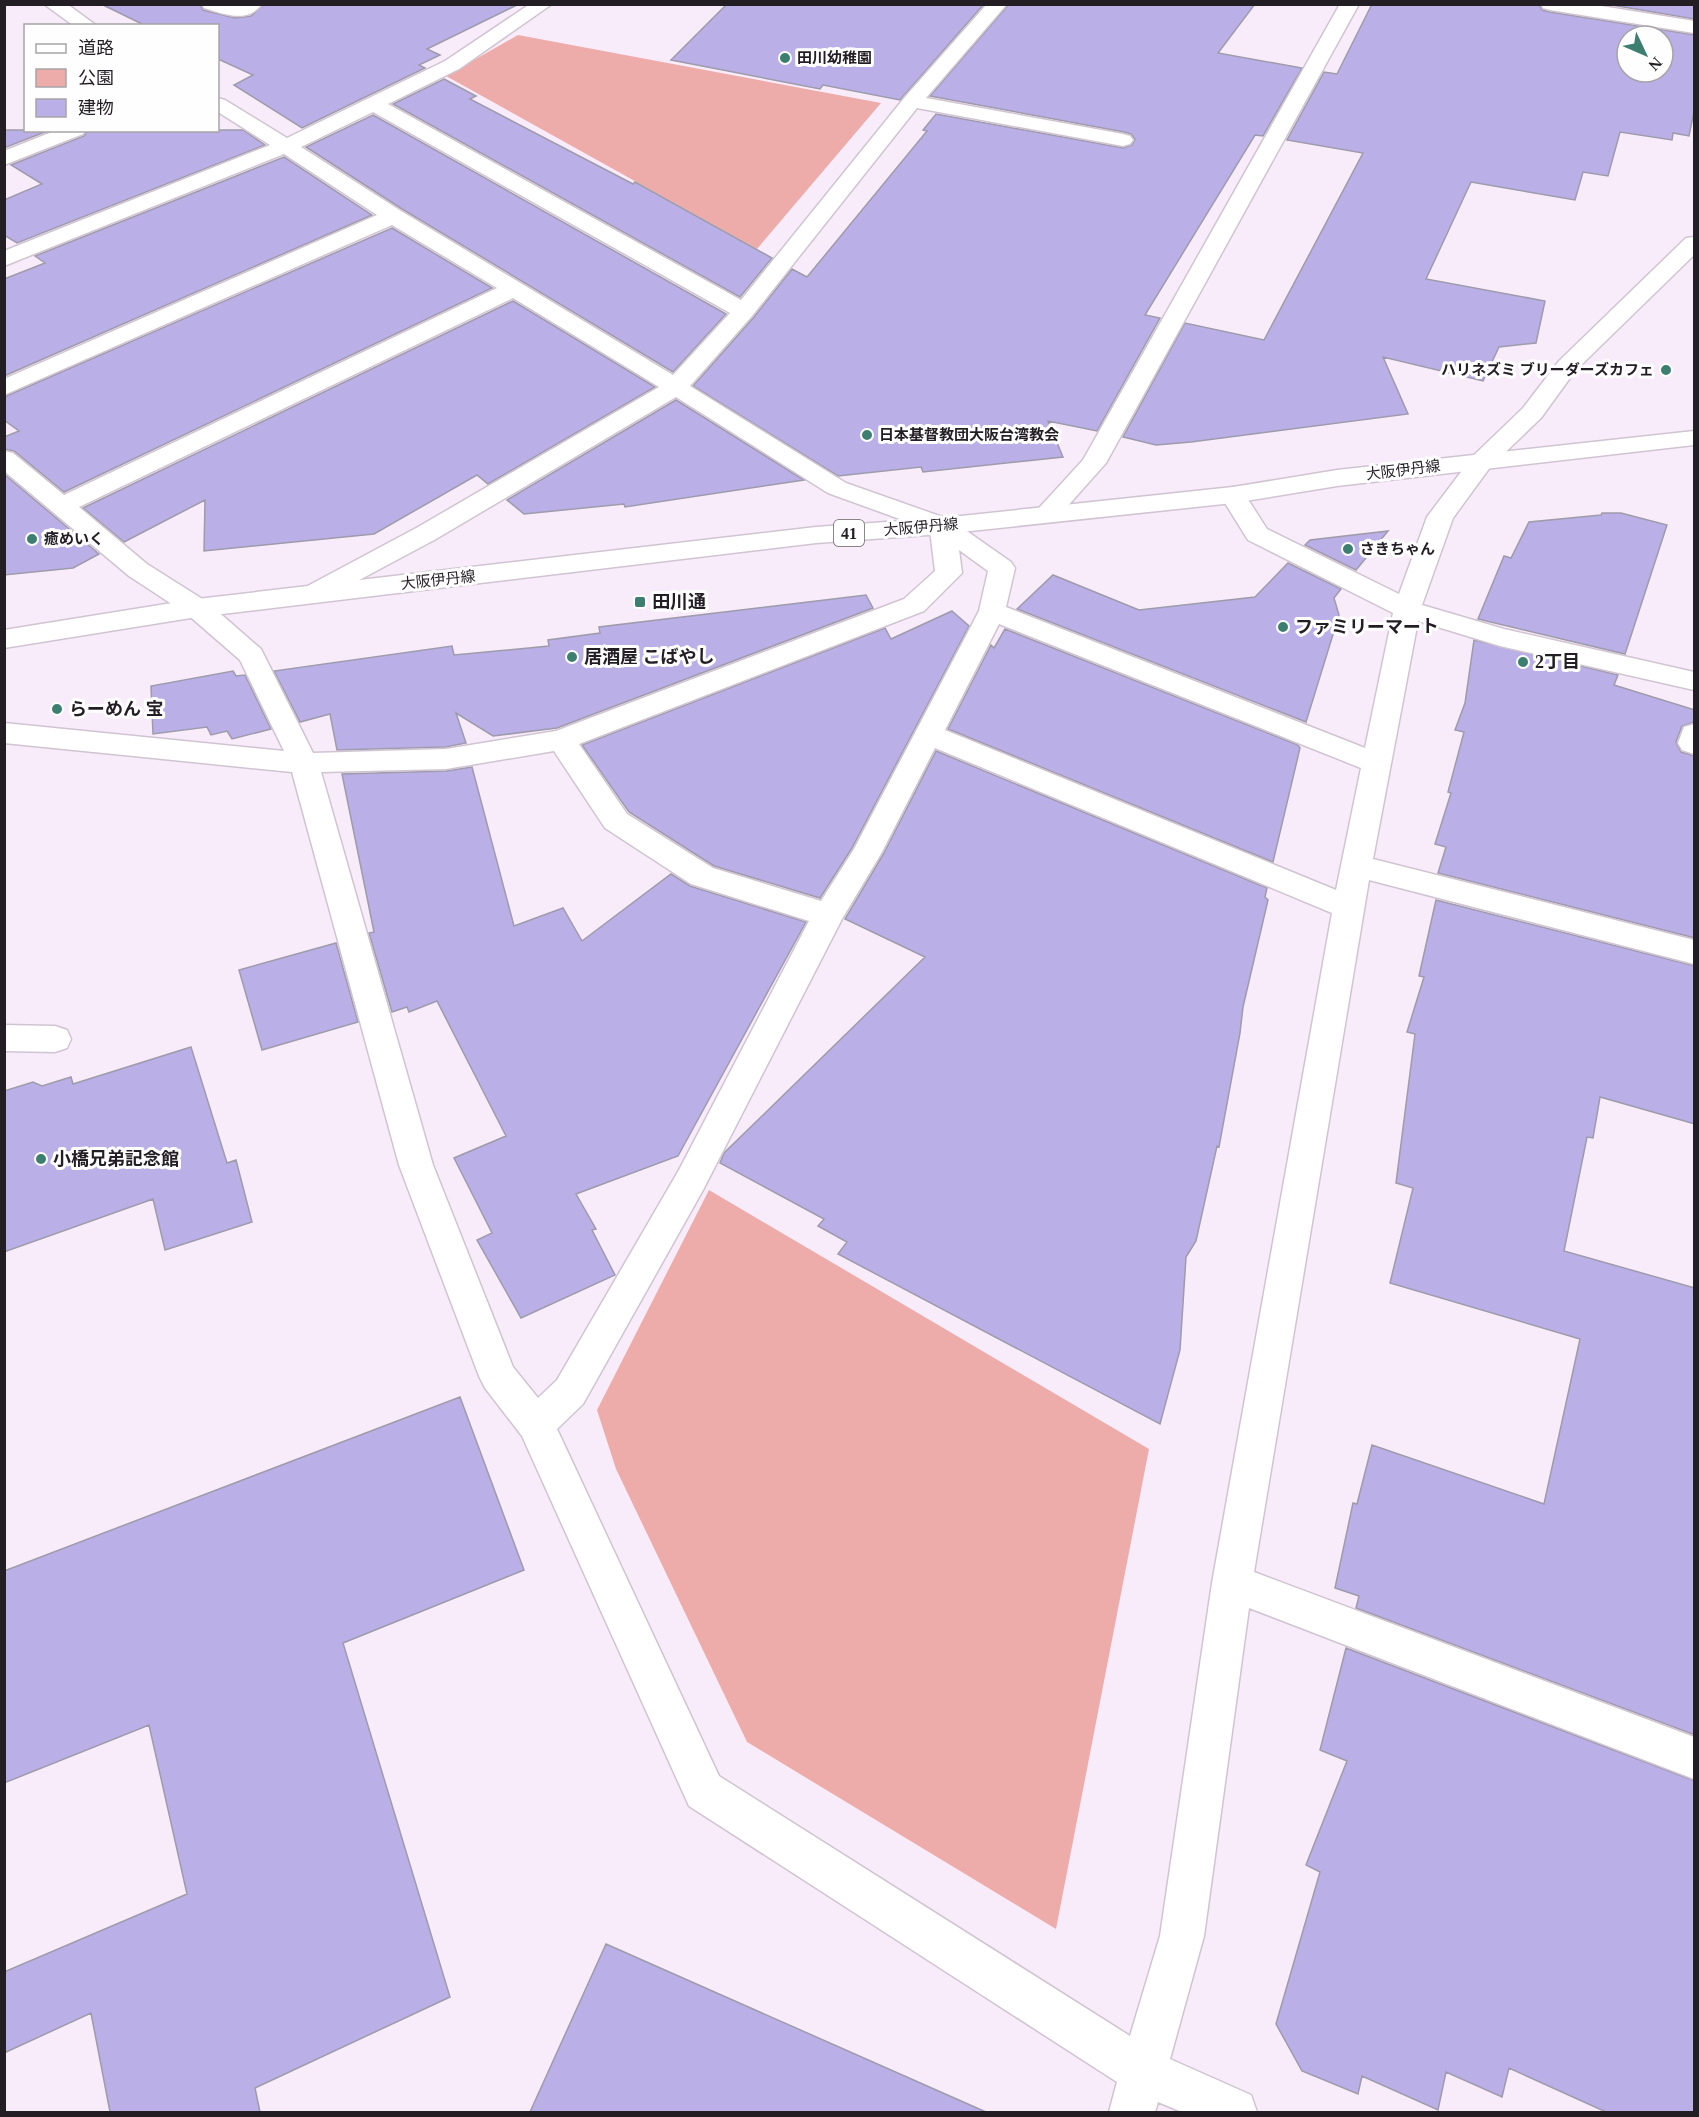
<svg xmlns="http://www.w3.org/2000/svg" width="1699" height="2117" font-family="'Times New Roman','Noto Sans JP',serif">
<style>
.green{fill:#edacaa}
.building{fill:#baafe7;stroke:#9e9bab;stroke-width:1.5;fill-rule:evenodd}
.lines{fill:none;stroke-linecap:round;stroke-linejoin:round}
.minor-casing{stroke:#d1c4d2;stroke-width:3}
.major-casing{stroke:#d1c4d2;stroke-width:3}
.minor{fill:#fff;fill-rule:evenodd}
.major{fill:#fff;fill-rule:evenodd}
.poi-dot{fill:#3c7e6f;stroke:#fefefe;stroke-width:2}
.labels{text-anchor:middle;stroke-width:6;stroke-linejoin:round;paint-order:stroke}
.far-poi-label{font-size:15px;font-weight:bold;fill:#231e24;stroke:#fefefe;text-anchor:start}
.far-street-label{font-size:15px;fill:#231e24;stroke:#fefefe}
.shield{fill:#fefefe;stroke:#656165;stroke-width:1.5}
.shield-label{font-size:16px;font-weight:bold;fill:#231e24}
.poi-label{font-size:18px;font-weight:bold;fill:#231e24;stroke:#fefefe;text-anchor:start}
</style>
<rect width="100%" height="100%" fill="#f9ecfa"/>
<path class="green" d="M 518,35 L 881,103 L 757,249 L 446,76 Z
M 709,1190 L 1149,1449 L 1056,1929 L 747,1742 L 616,1469 L 597,1410 Z"/>
<path class="building" d="M 101,4 L 200,4 L 203,10 L 235,18 L 251,16 L 264,4 L 519,4 L 427,49 L 440,55 L 419,65 L 425,68 L 302,128 L 234,85 L 253,75 L 218,59 L 218,26 L 146,26 Z
M 727,4 L 984,4 L 900,100 L 823,85 L 820,89 L 671,60 Z
M 1009,4 L 1255,4 L 1218,53 L 1302,68 L 1263,136 L 1255,135 L 1145,315 L 1160,318 L 1097,431 L 1048,421 L 1063,457 L 923,472 L 921,467 L 838,476 L 693,386 L 754,317 L 792,269 L 807,277 L 927,131 L 923,130 L 936,114 L 1123,148 L 1132,145 L 1135,139 L 1131,134 L 1124,132 L 930,96 Z
M 1372,4 L 1539,4 L 1542,10 L 1550,12 L 1695,35 L 1695,107 L 1689,136 L 1673,133 L 1672,140 L 1620,132 L 1608,176 L 1583,172 L 1575,200 L 1471,182 L 1426,279 L 1545,301 L 1536,343 L 1499,347 L 1483,381 L 1383,357 L 1408,414 L 1191,442 L 1156,445 L 1123,437 L 1185,323 L 1264,340 L 1363,153 L 1287,140 L 1324,72 L 1337,74 ZM 1627,36 L 1663,36 L 1663,72 L 1627,72 Z
M 1606,4 L 1695,4 L 1695,19 L 1694,19 Z
M 444,79 L 476,96 L 470,99 L 633,184 L 635,182 L 772,258 L 740,297 L 393,104 Z
M 373,115 L 726,314 L 673,372 L 402,209 L 306,147 Z
M 4,130 L 50,130 L 4,148 Z
M 88,130 L 243,130 L 265,145 L 17,243 L 4,235 L 4,200 L 42,184 L 11,165 L 84,136 Z
M 284,157 L 372,215 L 4,376 L 4,279 L 45,263 L 35,256 Z
M 392,228 L 492,288 L 64,492 L 14,451 L 4,449 L 4,437 L 19,431 L 4,420 L 4,397 Z
M 513,301 L 655,387 L 488,484 L 477,475 L 374,534 L 204,551 L 205,500 L 124,542 L 83,508 Z
M 676,400 L 804,480 L 625,507 L 624,504 L 524,514 L 507,500 Z
M 4,474 L 99,554 L 73,568 L 4,575 Z
M 1602,513 L 1621,513 L 1667,525 L 1625,654 L 1478,619 L 1504,556 L 1511,558 L 1529,522 L 1601,515 Z
M 1388,531 L 1356,570 L 1305,545 L 1310,540 Z
M 1288,563 L 1341,589 L 1334,598 L 1339,615 L 1306,722 L 1017,609 L 1053,575 L 1139,610 L 1255,597 Z
M 866,595 L 873,608 L 557,728 L 493,736 L 456,713 L 466,743 L 446,747 L 337,750 L 330,714 L 300,722 L 274,671 L 452,646 L 454,655 L 549,646 L 548,640 L 600,633 L 599,627 Z
M 952,611 L 969,626 L 852,848 L 820,898 L 714,866 L 629,812 L 582,745 L 885,628 L 891,639 Z
M 1005,629 L 1298,745 L 1300,748 L 1273,862 L 948,729 L 991,645 L 994,648 Z
M 1474,640 L 1618,675 L 1614,685 L 1695,710 L 1695,722 L 1682,726 L 1676,742 L 1681,752 L 1695,756 L 1695,938 L 1438,873 L 1446,847 L 1435,844 L 1451,793 L 1448,792 L 1464,732 L 1455,730 L 1465,703 Z
M 233,671 L 236,676 L 245,675 L 271,729 L 232,739 L 227,731 L 211,735 L 207,727 L 153,734 L 151,686 Z
M 936,751 L 1267,888 L 1265,897 L 1268,900 L 1243,1007 L 1240,1033 L 1219,1147 L 1217,1146 L 1196,1241 L 1186,1257 L 1180,1350 L 1160,1424 L 838,1254 L 847,1242 L 818,1226 L 824,1219 L 720,1163 L 724,1153 L 925,957 L 845,919 L 884,853 Z
M 472,767 L 514,926 L 563,908 L 582,941 L 671,874 L 690,886 L 806,922 L 678,1156 L 576,1194 L 596,1229 L 592,1230 L 615,1275 L 521,1318 L 477,1240 L 492,1233 L 454,1158 L 506,1136 L 437,1001 L 409,1012 L 407,1007 L 392,1012 L 369,933 L 374,932 L 342,774 L 446,771 Z
M 1436,900 L 1695,966 L 1695,1124 L 1600,1097 L 1593,1138 L 1587,1137 L 1564,1251 L 1695,1288 L 1695,1735 L 1356,1608 L 1359,1596 L 1335,1588 L 1353,1503 L 1357,1504 L 1372,1445 L 1544,1504 L 1580,1339 L 1390,1283 L 1413,1188 L 1396,1183 L 1415,1034 L 1407,1032 L 1424,977 L 1419,976 Z
M 336,943 L 358,1022 L 262,1050 L 239,970 Z
M 191,1047 L 227,1163 L 236,1160 L 252,1222 L 165,1250 L 153,1199 L 4,1252 L 4,1091 L 33,1082 L 42,1086 L 71,1077 L 73,1084 Z
M 460,1397 L 524,1570 L 343,1643 L 450,1997 L 255,2088 L 260,2112 L 110,2112 L 91,2013 L 4,2053 L 4,1972 L 187,1894 L 149,1725 L 4,1783 L 4,1571 Z
M 1346,1648 L 1695,1781 L 1695,2112 L 1606,2112 L 1509,2068 L 1502,2097 L 1446,2072 L 1438,2110 L 1362,2076 L 1358,2094 L 1302,2071 L 1276,2024 L 1320,1872 L 1306,1865 L 1347,1761 L 1320,1750 Z
M 606,1944 L 986,2112 L 530,2112 Z"/>
<g class="lines">
<g class="minor-casing">
<path id="minor" d="M 44,4 L 67,4 L 97,26 L 74,26 Z
M 202,4 L 262,4 C 247,24 224,14 204,8 Z
M 530,4 L 552,4 L 459,69 L 388,104 L 741,300 L 905,97 L 987,4 L 1007,4 L 926,98 L 1123,134 L 1130,136 L 1133,140 L 1130,144 L 1123,146 L 917,108 L 752,316 L 690,386 L 846,483 L 951,520 L 1011,562 L 1015,568 L 1006,607 L 1365,748 L 1393,613 L 1248,540 L 1220,495 L 1224,490 L 1233,487 L 1242,490 L 1267,529 L 1399,594 L 1427,517 L 1473,456 L 1523,408 L 1559,361 L 1686,238 L 1694,237 L 1694,255 L 1575,371 L 1541,418 L 1491,466 L 1453,518 L 1422,605 L 1504,629 L 1694,672 L 1694,690 L 1500,646 L 1418,621 L 1373,859 L 1694,940 L 1694,964 L 1369,880 L 1254,1572 L 1694,1737 L 1694,1779 L 1249,1608 L 1204,1936 L 1170,2059 L 1251,2095 L 1257,2112 L 1182,2112 L 1158,2102 L 1155,2112 L 1109,2112 L 1117,2082 L 689,1806 L 522,1436 L 485,1388 L 479,1376 L 399,1165 L 292,772 L 4,743 L 4,723 L 284,751 L 240,660 L 187,614 L 129,576 L 4,471 L 4,451 L 13,453 L 64,495 L 497,288 L 392,225 L 4,395 L 4,379 L 377,215 L 284,154 L 4,266 L 4,251 L 270,145 L 218,112 L 218,98 L 225,100 L 287,138 L 445,61 ZM 373,112 L 730,313 L 673,375 L 401,211 L 301,147 ZM 513,298 L 659,387 L 418,527 L 302,589 L 298,595 L 302,601 L 311,603 L 320,601 L 436,539 L 676,397 L 828,493 L 930,530 L 935,571 L 904,599 L 556,731 L 446,749 L 313,753 L 261,649 L 207,602 L 147,564 L 79,507 ZM 959,550 L 988,571 L 979,611 L 854,849 L 821,901 L 713,868 L 627,814 L 579,744 L 924,611 L 962,573 ZM 999,624 L 1361,768 L 1336,890 L 945,730 ZM 935,748 L 1332,913 L 1212,1583 L 1160,1936 L 1130,2036 L 719,1776 L 557,1429 L 583,1404 L 703,1190 L 842,919 L 882,852 ZM 554,751 L 605,828 L 691,884 L 809,921 L 679,1170 L 557,1380 L 538,1398 L 513,1367 L 433,1165 L 321,772 L 446,769 Z
M 1340,4 L 1359,4 L 1106,463 L 1057,518 L 1048,521 L 1039,518 L 1035,513 L 1039,508 L 1083,460 Z
M 1541,4 L 1589,4 L 1694,21 L 1694,33 L 1550,10 L 1543,8 Z
M 57,130 L 86,130 L 83,134 L 4,165 L 4,151 Z
M 1694,724 L 1694,754 L 1682,750 L 1678,743 L 1684,727 Z
M 4,1025 L 55,1026 L 67,1030 L 71,1039 L 67,1048 L 55,1052 L 4,1051 Z"/>
</g>
<g class="major-casing">
<path id="major" d="M 1694,431 L 1694,445 L 1337,486 L 1233,503 L 942,534 L 816,543 L 197,617 L 4,648 L 4,630 L 197,599 L 816,527 L 942,518 L 1233,487 L 1337,470 Z"/>
</g>
<use href="#minor" class="minor"/>
<use href="#major" class="major"/>
</g>
<g class="poi-dot">
<circle cx="785" cy="58" r="6"/>
<circle cx="1666" cy="370" r="6"/>
<circle cx="867" cy="435" r="6"/>
<circle cx="32" cy="539" r="6"/>
<circle cx="1348" cy="549" r="6"/>
<rect x="634" y="596" width="12" height="12" rx="3"/>
<circle cx="1283" cy="627" r="6"/>
<circle cx="572" cy="657" r="6"/>
<circle cx="1523" cy="662" r="6"/>
<circle cx="57" cy="709" r="6"/>
<circle cx="41" cy="1159" r="6"/>
</g>
<g class="labels">
<g class="far-poi-label">
<text x="797" y="63">田川幼稚園</text>
<text x="1654" y="375" text-anchor="end">ハリネズミ ブリーダーズカフェ</text>
<text x="879" y="440">日本基督教団大阪台湾教会</text>
<text x="44" y="544">癒めいく</text>
<text x="1360" y="554">さきちゃん</text>
</g>
<g class="far-street-label">
<text transform="translate(1403 470) rotate(-7)" y="5">大阪伊丹線</text>
<text transform="translate(921 527) rotate(-5)" y="5">大阪伊丹線</text>
<text transform="translate(438 580) rotate(-6)" y="5">大阪伊丹線</text>
</g>
<rect class="shield" x="834" y="520" width="30" height="26" rx="4.5"/>
<g class="shield-label">
<text x="849" y="539">41</text>
</g>
<g class="poi-label">
<text x="652" y="608">田川通</text>
<text x="1295" y="633">ファミリーマート</text>
<text x="584" y="663">居酒屋 こばやし</text>
<text x="1535" y="668">2丁目</text>
<text x="69" y="715">らーめん 宝</text>
<text x="53" y="1165">小橋兄弟記念館</text>
</g>
</g>
<rect width="1699" height="2117" fill="none" stroke="#231e24" stroke-width="12"/>
<rect x="24" y="24" width="195" height="108" fill="#fefefe" stroke="#a6a4a7" stroke-width="1.5"/>
<rect x="36" y="44" width="30" height="9" fill="#ffffff" stroke="#a6a4a7" stroke-width="1.5"/>
<text x="78" y="54" font-size="18" fill="#231e24">道路</text>
<rect x="36" y="69" width="30" height="18" fill="#edacaa" stroke="#a6a4a7" stroke-width="1.5"/>
<text x="78" y="84" font-size="18" fill="#231e24">公園</text>
<rect x="36" y="99" width="30" height="18" fill="#baafe7" stroke="#a6a4a7" stroke-width="1.5"/>
<text x="78" y="114" font-size="18" fill="#231e24">建物</text>
<g transform="translate(1645 54) rotate(134)"><circle r="28" fill="#fefefe" stroke="#a6a4a7" stroke-width="1.5"/>
<path d="M0-4.5L10 22L0 15L-10 22Z" fill="#3c7e6f"/>
<text y="-9" font-size="16" font-weight="bold" text-anchor="middle" fill="#231e24">N</text>
</g>
</svg>
